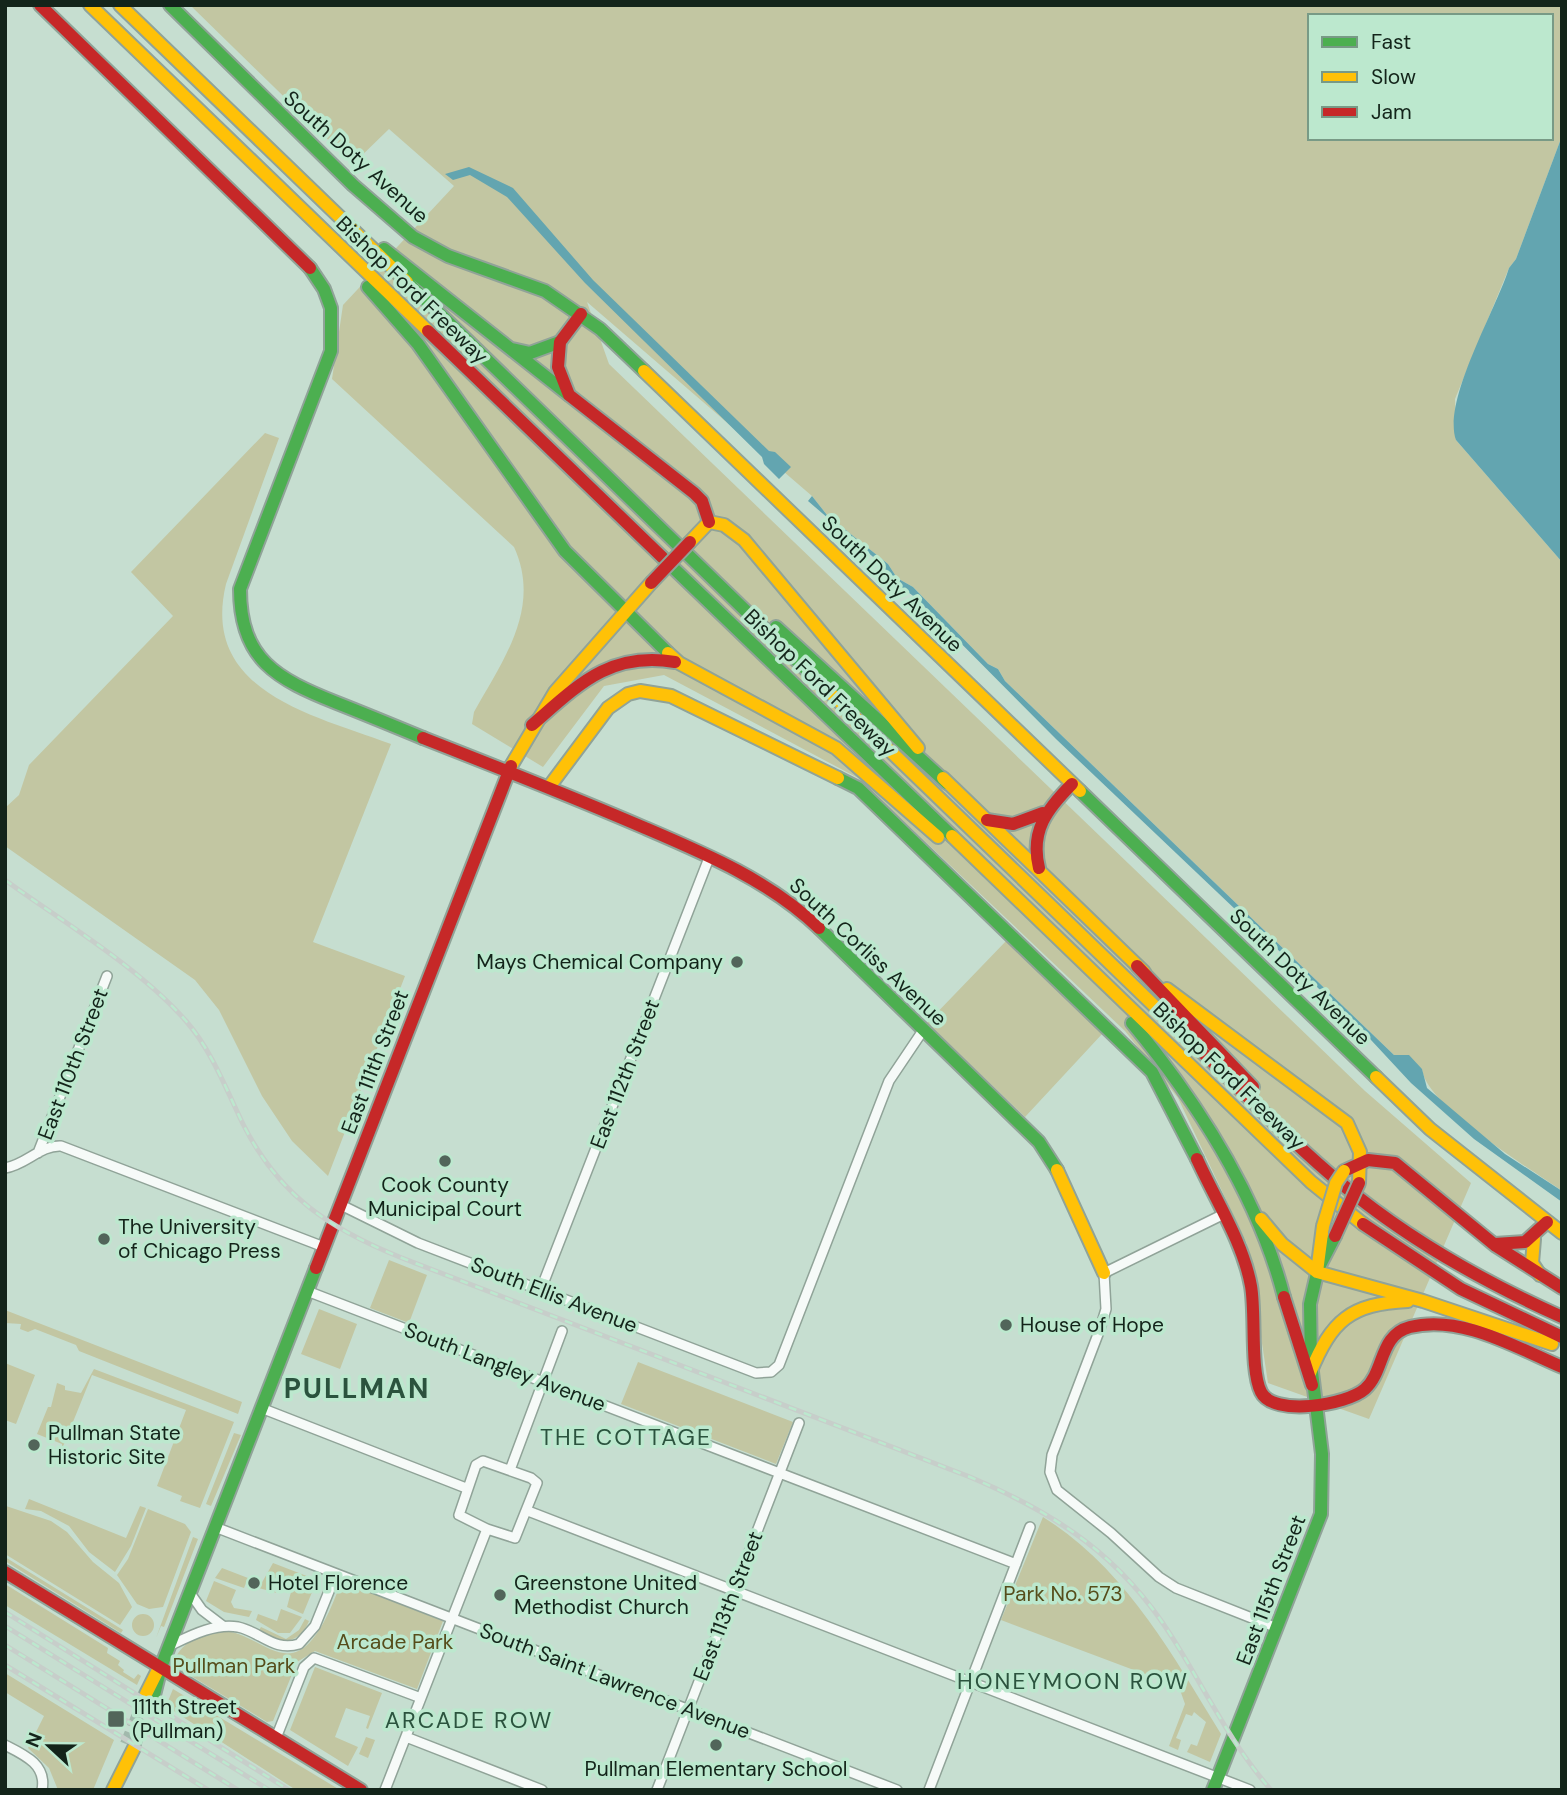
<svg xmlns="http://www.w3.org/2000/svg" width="1567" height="1795" font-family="'DM Sans',sans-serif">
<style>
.green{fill:#c2c6a2;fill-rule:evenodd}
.water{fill:#63a5b0}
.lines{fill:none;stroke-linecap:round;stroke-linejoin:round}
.secondary-tunnel{stroke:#a2b9ac;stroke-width:12;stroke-dasharray:12 6;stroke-linecap:butt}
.street-casing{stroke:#90a398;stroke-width:12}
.fast-casing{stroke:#90a398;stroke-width:16}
.slow-casing{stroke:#90a398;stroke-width:16}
.jam-casing{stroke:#90a398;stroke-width:16}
.street{stroke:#f6faf8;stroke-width:9}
.fast{stroke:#4caf50;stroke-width:12}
.slow{stroke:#ffc107;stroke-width:12}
.jam{stroke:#c62828;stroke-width:12}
.rail-casing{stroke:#c7ceca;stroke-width:5}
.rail{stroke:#bce8ce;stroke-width:2.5;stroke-dasharray:8;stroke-linecap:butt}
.slow-bridge-casing{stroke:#90a398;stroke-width:16;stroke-linecap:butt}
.jam-bridge-casing{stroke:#90a398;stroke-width:16;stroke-linecap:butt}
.slow-bridge{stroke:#ffc107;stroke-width:12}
.jam-bridge{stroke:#c62828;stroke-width:12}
.poi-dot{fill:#52655a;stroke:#bce8ce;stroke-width:2.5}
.labels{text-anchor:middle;stroke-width:7;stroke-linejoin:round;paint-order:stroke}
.street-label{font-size:21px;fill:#13241a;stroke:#bce8ce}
.poi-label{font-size:21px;fill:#13241a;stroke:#bce8ce;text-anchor:start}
.park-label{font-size:21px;fill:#564d1b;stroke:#bce8ce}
.neighbourhood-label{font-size:23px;letter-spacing:2px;fill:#2b533e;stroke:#bce8ce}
.district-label{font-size:28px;font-weight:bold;letter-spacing:2px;fill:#2b533e;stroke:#bce8ce}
</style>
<rect width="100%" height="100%" fill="#c6ded0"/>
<path class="green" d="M 190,5 L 1562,5 L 1562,136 L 1516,259 L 1509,268 L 1455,399 L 1456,440 L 1562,562 L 1562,1191 C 1530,1168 1426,1106 1422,1069 L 1394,1055 L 1005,681 L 998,669 L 988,664 L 913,587 L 897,578 L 888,564 L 827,515 L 812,496 L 587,302 L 609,364 L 1365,1091 L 1471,1183 L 1369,1419 L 1268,1383 L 1247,1244 L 1178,1098 L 1125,1031 L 858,778 L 664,675 L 604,686 L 543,767 L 472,724 L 474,712 C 503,660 542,608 514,547 L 332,379 L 343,305 L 454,186 L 389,129 L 353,164 ZM 1310,16 L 1551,16 L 1551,138 L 1310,138 Z
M 265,433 L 279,438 L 226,584 C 200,692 314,715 391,744 L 313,942 L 405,976 L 328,1176 L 292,1141 L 262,1096 L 219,1010 L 195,980 L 5,846 L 5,808 L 19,795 L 29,765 L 173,616 L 131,572 Z
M 1007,940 L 1103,1033 L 1025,1117 L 927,1023 Z
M 389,1260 L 427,1275 L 409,1323 L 370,1308 Z
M 319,1309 L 357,1324 L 340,1369 L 301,1354 Z
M 5,1310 L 242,1402 L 238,1414 L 79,1351 L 76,1345 L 35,1329 L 28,1332 L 20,1329 L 21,1324 L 5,1323 Z
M 638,1362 L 793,1422 L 776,1464 L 621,1404 Z
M 5,1363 L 35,1375 L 16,1424 L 5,1420 Z
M 94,1369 L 234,1422 L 200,1508 L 180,1501 L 182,1496 L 157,1486 L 186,1410 L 92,1375 L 62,1449 L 62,1444 L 37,1434 L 48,1407 L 51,1407 L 57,1383 L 65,1386 L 65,1390 L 81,1393 Z
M 234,1433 L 241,1435 L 211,1506 L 206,1504 Z
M 29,1499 L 126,1538 L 140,1506 L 146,1508 L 131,1546 L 115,1572 L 89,1552 L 69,1526 L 41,1511 L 25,1509 Z
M 6,1506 L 51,1521 L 67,1532 L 93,1562 L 119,1583 L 132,1607 L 120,1625 L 5,1554 Z
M 148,1509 L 185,1524 L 191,1532 L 163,1607 L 149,1609 L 137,1604 L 117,1575 L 128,1559 Z
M 1043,1517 C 1125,1568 1172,1654 1221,1734 L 1210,1762 L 1187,1752 L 1191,1744 L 1197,1746 L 1206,1722 L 1194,1712 L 1192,1716 L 1186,1714 L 1176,1738 L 1181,1740 L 1178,1750 L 1169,1746 L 1185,1704 L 1179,1687 L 1001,1620 Z
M 193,1537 L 198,1539 L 164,1627 L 161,1626 L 156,1638 Z
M 5,1557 L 123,1630 L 121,1633 L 5,1561 Z
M 273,1563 L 317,1580 L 303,1614 L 287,1607 L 291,1592 L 273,1584 L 271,1589 L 277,1593 L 255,1587 L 260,1586 Z
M 222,1568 L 248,1578 L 244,1588 L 215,1578 Z
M 214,1581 L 236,1590 L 231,1602 L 234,1608 L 252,1611 L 249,1617 L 224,1612 L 206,1601 Z
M 345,1583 L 443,1621 L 417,1689 L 315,1651 L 297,1662 L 273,1721 L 267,1722 L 173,1665 C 176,1653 182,1647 192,1640 C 258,1597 288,1727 340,1585 Z
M 5,1584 L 108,1648 L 107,1653 L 120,1661 L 118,1665 L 124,1670 L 123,1672 L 134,1679 L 138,1674 L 141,1676 L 137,1685 L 5,1605 Z
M 281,1609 L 302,1617 L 290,1633 L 278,1633 L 256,1620 L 258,1614 L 277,1621 Z
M132 1625a11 11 0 1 1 22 0a11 11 0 1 1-22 0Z
M 305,1619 L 309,1621 C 298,1647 279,1643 258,1632 L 261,1627 L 286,1639 L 299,1630 Z
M 315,1667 L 382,1693 L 368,1729 L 366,1728 L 370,1716 L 346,1708 L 335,1737 L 358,1747 L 348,1766 L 290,1730 Z
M 5,1673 L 114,1740 L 93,1790 L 58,1790 L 49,1768 L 28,1748 L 44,1716 L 5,1692 Z
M 173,1689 L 340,1790 L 296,1790 L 166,1706 Z
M 366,1737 L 375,1740 L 368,1758 L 359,1754 Z"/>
<path class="water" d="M 1562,136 L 1562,562 L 1456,440 C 1442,401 1496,310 1509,268 L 1516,259 Z
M 469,167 L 513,188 L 593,280 L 769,451 L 775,452 L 791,467 L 779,479 L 764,464 L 762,457 L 585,283 L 507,197 L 470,175 L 453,180 L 445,174 Z
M 812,496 L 827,515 L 888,564 L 897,578 L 913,587 L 988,664 L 998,669 L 1005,681 L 1394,1055 L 1409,1055 L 1422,1069 L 1427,1088 L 1505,1154 L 1562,1191 L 1562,1202 L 1474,1139 L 1411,1083 L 1358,1026 L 1056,739 L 916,598 L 889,578 L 879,562 L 808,501 Z"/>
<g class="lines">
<path class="secondary-tunnel" d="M 126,1744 L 146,1694
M 134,1748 L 153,1699"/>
<g class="street-casing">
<path id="street" d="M 38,1153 L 107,976
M 5,1168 C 26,1165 40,1145 61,1146 L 324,1247
M 341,1205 L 418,1243 L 756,1373 L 771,1372 L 779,1365 L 889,1081 L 924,1029
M 1224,1214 L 1104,1273 L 1106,1309 L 1100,1329 L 1052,1455 L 1050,1472 L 1057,1490 L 1111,1533 L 1159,1577 L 1176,1588 L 1277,1628
M 541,1289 L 709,858
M 307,1291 L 1016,1564
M 261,1408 L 466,1488
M 483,1461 L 531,1478 L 537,1483 L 515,1538 L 487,1529 L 459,1515 L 476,1465 Z
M 510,1470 L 562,1331
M 528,1511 L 1250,1790
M 215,1527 L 897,1790
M 190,1593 L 202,1610 L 223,1626
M 169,1646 C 190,1636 214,1623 238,1627 C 261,1632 274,1652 299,1644 L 315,1626 L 336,1574
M 406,1737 L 542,1790
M 276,1738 L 304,1667 L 314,1658 L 421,1698
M 5,1745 C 25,1755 47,1765 42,1790
M 385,1790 L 487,1529
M 657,1790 L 799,1423
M 929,1790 L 1030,1527"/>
</g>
<g class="fast-casing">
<path id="fast" d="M 170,5 L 353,185 L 413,237 L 448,256 L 545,291 L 600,329 L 644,371
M 384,249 L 569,395
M 310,268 L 324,289 L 331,308 L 331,351 L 240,589 C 240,660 277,679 337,703 C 365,714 394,726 423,738
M 407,282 L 822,685
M 368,287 L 418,344 L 565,551 L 668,653
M 512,349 L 530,353 L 560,342
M 662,557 L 952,836
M 776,627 L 947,783
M 838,778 L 858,788 L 1152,1072 L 1197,1159
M 1080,791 L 1376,1077
M 819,928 L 1039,1142 L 1057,1170
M 1132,1023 C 1198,1103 1258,1196 1284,1297
M 153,1699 L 161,1667 L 316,1268
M 1213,1790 L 1321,1514 L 1322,1454 L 1311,1364 L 1310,1304 L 1318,1269 L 1335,1236"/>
</g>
<g class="slow-casing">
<path id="slow" d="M 90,5 L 428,331
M 120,5 L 407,282
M 644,371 L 1080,791
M 709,522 L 724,525 L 744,540 L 918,748
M 690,542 L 709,522
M 668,653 L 679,663 L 836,748 L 938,837
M 822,685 L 1199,1049
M 511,766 L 555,692 L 651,583
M 943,778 L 1144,972
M 549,787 L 608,708 L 628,694 L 640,691 L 671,696 L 838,778
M 952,836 L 1311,1182 L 1363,1224
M 1167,989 L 1347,1123 L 1360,1152 L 1359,1183
M 1376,1077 L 1430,1129 L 1562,1233
M 1057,1170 L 1104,1273
M 1261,1219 L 1282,1244 L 1317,1272 L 1423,1301 L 1552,1344
M 1534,1239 L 1532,1263 L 1540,1275
M 1317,1272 L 1323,1226
M 1310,1373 C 1332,1320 1350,1304 1408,1301
M 146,1694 L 158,1670
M 113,1790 L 134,1748"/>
</g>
<g class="jam-casing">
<path id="jam" d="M 40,5 L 310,268
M 581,314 L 560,342 L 558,367 L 569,395 L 694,493 L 702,501 L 709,522
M 428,331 L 662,557
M 532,725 C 578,685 610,651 675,662
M 423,738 C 497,767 571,796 645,828 C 706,854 770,881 819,928
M 987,820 L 1013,824 L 1043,813
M 1039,868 C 1030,831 1047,809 1072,784
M 1137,966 L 1253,1087
M 1199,1049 C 1247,1095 1292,1143 1343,1185 C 1409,1240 1484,1282 1562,1317
M 1197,1159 C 1215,1199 1243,1242 1251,1286 C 1256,1314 1250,1370 1261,1392 C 1273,1417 1347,1405 1365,1389 C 1385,1371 1379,1335 1410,1327 C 1461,1314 1517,1348 1562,1367
M 1344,1171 L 1368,1160 L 1395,1163 L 1496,1246 L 1562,1288
M 1363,1224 L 1461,1289 L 1562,1337
M 1495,1244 L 1525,1242 L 1547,1222
M 316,1268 L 511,766
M 1284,1297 L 1312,1385
M 5,1572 L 361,1790"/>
</g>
<use href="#street" class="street"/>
<use href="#fast" class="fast"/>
<use href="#slow" class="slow"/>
<use href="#jam" class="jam"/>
<g class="rail-casing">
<path id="rail" d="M 5,880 C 63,922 140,968 186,1021 C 212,1051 226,1089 243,1124 C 279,1196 330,1229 402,1258 L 970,1477 C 1057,1514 1121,1556 1172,1637 C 1205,1689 1230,1743 1271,1790
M 5,1612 L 289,1790
M 5,1626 L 269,1790
M 5,1645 L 238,1790
M 5,1665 L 208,1790"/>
</g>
<use href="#rail" class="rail"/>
<g class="slow-bridge-casing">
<path id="slow-bridge" d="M 1323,1226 L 1336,1183 L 1344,1171"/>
</g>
<g class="jam-bridge-casing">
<path id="jam-bridge" d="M 651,583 L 690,542
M 1335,1236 L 1359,1183"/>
</g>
<use href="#slow-bridge" class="slow-bridge"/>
<use href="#jam-bridge" class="jam-bridge"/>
</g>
<g class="poi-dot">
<circle cx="737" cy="962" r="7"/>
<circle cx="445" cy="1161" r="7"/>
<circle cx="104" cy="1239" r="7"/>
<circle cx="1006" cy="1325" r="7"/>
<circle cx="34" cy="1445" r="7"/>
<circle cx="254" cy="1583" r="7"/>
<circle cx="500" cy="1595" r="7"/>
<rect x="107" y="1710" width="18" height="18" rx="3.5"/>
<circle cx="716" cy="1745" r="7"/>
</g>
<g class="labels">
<g class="street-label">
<text transform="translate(356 157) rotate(42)" y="7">South Doty Avenue</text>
<text transform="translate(412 290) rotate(44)" y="7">Bishop Ford Freeway</text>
<text transform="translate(892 584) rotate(44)" y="7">South Doty Avenue</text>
<text transform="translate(820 683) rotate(44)" y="7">Bishop Ford Freeway</text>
<text transform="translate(868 952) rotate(43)" y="7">South Corliss Avenue</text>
<text transform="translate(1300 977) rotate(44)" y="7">South Doty Avenue</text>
<text transform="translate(375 1062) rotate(-69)" y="7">East 111th Street</text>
<text transform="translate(73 1064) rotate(-69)" y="7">East 110th Street</text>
<text transform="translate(625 1074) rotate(-69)" y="7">East 112th Street</text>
<text transform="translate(1229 1076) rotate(44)" y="7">Bishop Ford Freeway</text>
<text transform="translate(554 1295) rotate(21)" y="7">South Ellis Avenue</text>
<text transform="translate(505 1367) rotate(21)" y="7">South Langley Avenue</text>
<text transform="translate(1271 1590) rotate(-69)" y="7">East 115th Street</text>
<text transform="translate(728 1606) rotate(-69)" y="7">East 113th Street</text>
<text transform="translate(615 1681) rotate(21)" y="7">South Saint Lawrence Avenue</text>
</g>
<g class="poi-label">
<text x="723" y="969" text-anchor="end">Mays Chemical Company</text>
<text x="445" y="1192" text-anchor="middle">Cook County<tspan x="445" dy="24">Municipal Court</tspan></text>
<text x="118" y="1234">The University<tspan x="118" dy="24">of Chicago Press</tspan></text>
<text x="1020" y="1332">House of Hope</text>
<text x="48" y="1440">Pullman State<tspan x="48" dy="24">Historic Site</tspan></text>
<text x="268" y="1590">Hotel Florence</text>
<text x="514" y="1590">Greenstone United<tspan x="514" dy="24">Methodist Church</tspan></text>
<text x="132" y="1714">111th Street<tspan x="132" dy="24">(Pullman)</tspan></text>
<text x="716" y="1776" text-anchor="middle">Pullman Elementary School</text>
</g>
<g class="park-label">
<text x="1063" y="1601">Park No. 573</text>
<text x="395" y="1649">Arcade Park</text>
<text x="234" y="1673">Pullman Park</text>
</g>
<g class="neighbourhood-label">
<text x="626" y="1445">THE COTTAGE</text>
<text x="1073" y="1689">HONEYMOON ROW</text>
<text x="469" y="1728">ARCADE ROW</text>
</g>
<g class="district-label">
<text x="357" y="1398">PULLMAN</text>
</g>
</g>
<rect width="1567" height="1795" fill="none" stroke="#13241a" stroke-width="14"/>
<rect x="1308" y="14" width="245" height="126" fill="#bce8ce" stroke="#789a86" stroke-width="2"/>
<rect x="1322" y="37" width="35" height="10" fill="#4caf50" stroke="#789a86" stroke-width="2"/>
<text x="1371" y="49" font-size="21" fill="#13241a">Fast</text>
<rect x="1322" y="72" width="35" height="10" fill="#ffc107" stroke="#789a86" stroke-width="2"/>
<text x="1371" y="84" font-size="21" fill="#13241a">Slow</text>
<rect x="1322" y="107" width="35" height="10" fill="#c62828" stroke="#789a86" stroke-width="2"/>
<text x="1371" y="119" font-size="21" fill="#13241a">Jam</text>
<g transform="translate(49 1746) rotate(292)" stroke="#bce8ce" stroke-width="5" paint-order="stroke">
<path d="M0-5L12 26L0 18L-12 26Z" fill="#13241a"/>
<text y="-10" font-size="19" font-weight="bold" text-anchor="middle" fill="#13241a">N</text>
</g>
</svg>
